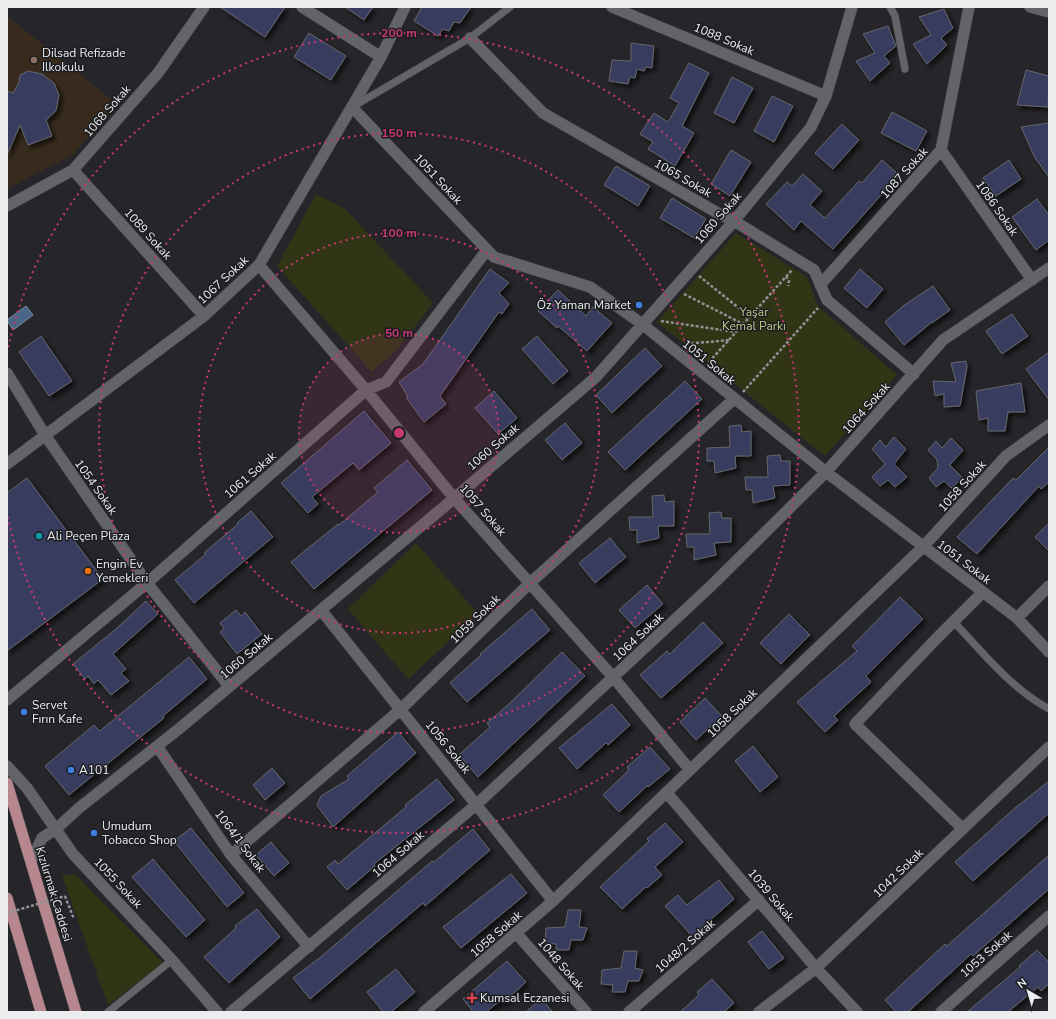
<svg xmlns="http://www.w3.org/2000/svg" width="1056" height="1019" font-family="'Nunito Sans',sans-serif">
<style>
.education{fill:#382b1e}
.green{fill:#313516}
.water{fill:#4a6585;stroke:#7b8ea5}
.building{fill:#383e61;stroke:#65666a;filter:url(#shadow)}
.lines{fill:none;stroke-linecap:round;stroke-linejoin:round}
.service-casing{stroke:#444447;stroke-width:8}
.minor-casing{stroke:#444447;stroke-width:12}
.primary-casing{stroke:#444447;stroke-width:12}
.path{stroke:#929295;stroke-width:2.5;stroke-dasharray:3 2;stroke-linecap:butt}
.service{stroke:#636468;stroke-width:7}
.minor{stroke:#636468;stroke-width:11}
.primary{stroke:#b6878e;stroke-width:11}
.path-bridge{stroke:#929295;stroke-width:2.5;stroke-dasharray:3 2;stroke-linecap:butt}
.ring{fill:none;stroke:#c83871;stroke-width:2;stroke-dasharray:2 4}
.education-dot{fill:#8d6e63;stroke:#1c1d20;stroke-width:1.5}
.shop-dot{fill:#3f7fe0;stroke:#1c1d20;stroke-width:1.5}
.culture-dot{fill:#0f9aa8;stroke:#1c1d20;stroke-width:1.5}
.food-dot{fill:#e8710a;stroke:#1c1d20;stroke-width:1.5}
.health-dot{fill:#e0444e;stroke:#1c1d20;stroke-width:1.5}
.labels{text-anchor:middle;stroke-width:3;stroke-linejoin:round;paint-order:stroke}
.street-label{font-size:12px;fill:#ecedef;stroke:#1c1d20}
.poi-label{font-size:12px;fill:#ecedef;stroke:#1c1d20;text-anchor:start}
.park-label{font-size:12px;fill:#bfca86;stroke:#1c1d20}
.centre{fill:#c83871;stroke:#1c1d20;stroke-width:2}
.ring-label{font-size:12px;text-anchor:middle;font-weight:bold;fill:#c83871;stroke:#1c1d20;stroke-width:3;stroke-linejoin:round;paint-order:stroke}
</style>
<defs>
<filter id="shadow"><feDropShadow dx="3.5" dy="3.5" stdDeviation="2" flood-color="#0009"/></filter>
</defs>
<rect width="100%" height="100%" fill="#26262a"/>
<path class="education" d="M 7,16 L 117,104 L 73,155 L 7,189 Z"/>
<path class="green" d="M 316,194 L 345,209 L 433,303 L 400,346 L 372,372 L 277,266 Z
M 736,233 L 807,277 L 818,306 L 897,375 L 825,456 L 657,322 Z
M 416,543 L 478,614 L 408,679 L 348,609 Z
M 75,874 L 163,963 L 108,1005 L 62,876 Z"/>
<path class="water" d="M 26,306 L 33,315 L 13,330 L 7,320 Z"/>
<path class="building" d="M 220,7 L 285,7 L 265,37 Z
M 345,7 L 373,7 L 364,20 Z
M 422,7 L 471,7 L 460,23 L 454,22 L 449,31 L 443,29 L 438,36 L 414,21 Z
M 944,9 L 953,28 L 941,38 L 947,45 L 927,64 L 913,44 L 931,35 L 919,17 Z
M 888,26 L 896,46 L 884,56 L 890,63 L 870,81 L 856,61 L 875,53 L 863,34 Z
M 309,33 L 346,56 L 331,80 L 294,57 Z
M 631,43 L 654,46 L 652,68 L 646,67 L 644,71 L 637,69 L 635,78 L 630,77 L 628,84 L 609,81 L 612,60 L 631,61 Z
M 689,63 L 709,73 L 682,126 L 694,133 L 675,166 L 648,149 L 653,142 L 640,134 L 654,113 L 668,122 L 679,103 L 670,98 Z
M 1026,70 L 1049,76 L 1048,107 L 1017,105 Z
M 28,71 L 42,74 L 54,83 L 59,95 L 56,111 L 46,120 L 52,136 L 28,145 L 20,125 L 7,155 L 7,91 L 13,93 L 19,82 L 20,75 Z
M 732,77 L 753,88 L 734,123 L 714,113 Z
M 772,96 L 793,106 L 774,142 L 754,131 Z
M 892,112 L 927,131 L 916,151 L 881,133 Z
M 1049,123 L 1049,177 L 1035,158 L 1021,127 Z
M 842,124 L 859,140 L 833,169 L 815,153 Z
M 731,150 L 751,162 L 730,196 L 711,184 Z
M 882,160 L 899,175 L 833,249 L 801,221 L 794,230 L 766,204 L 787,182 L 792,186 L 803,174 L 822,191 L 810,205 L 825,218 L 859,181 L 862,183 Z
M 1009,160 L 1021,179 L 996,196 L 983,178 Z
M 616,166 L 650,186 L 638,206 L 604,185 Z
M 672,198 L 706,219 L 694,238 L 660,218 Z
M 1037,199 L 1049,215 L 1049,240 L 1036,250 L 1012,217 Z
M 490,269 L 509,283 L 499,293 L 509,304 L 502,314 L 499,312 L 440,396 L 446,404 L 424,422 L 407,399 L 407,395 L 399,382 L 423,364 Z
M 860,269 L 883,289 L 867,308 L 844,288 Z
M 933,286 L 950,310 L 932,323 L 932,322 L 904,345 L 885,322 L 903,306 Z
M 558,290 L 586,316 L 593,307 L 612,323 L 587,351 L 558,326 L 557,328 L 538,311 Z
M 1012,314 L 1028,336 L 1002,354 L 986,331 Z
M 41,336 L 72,381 L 49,396 L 19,352 Z
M 537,336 L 568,371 L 553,384 L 522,349 Z
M 645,348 L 662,366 L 612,413 L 596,395 Z
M 1049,352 L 1049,400 L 1026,369 Z
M 966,361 L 967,367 L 960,406 L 944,407 L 944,394 L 935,396 L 933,381 L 956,382 L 951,363 Z
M 685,381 L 702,399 L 625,470 L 608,452 Z
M 1021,383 L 1025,412 L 1008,412 L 1005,431 L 988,431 L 988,418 L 979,420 L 976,391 Z
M 494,391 L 517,418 L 498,434 L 475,408 Z
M 364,411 L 391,443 L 359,470 L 353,463 L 312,497 L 318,504 L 308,513 L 281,483 Z
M 565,423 L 582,443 L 562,460 L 545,440 Z
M 741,425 L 742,432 L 751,431 L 751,456 L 735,456 L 736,468 L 715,473 L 714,461 L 707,461 L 707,448 L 730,447 L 729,426 Z
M 894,437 L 906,449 L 894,464 L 907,477 L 895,487 L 888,480 L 880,486 L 872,477 L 885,464 L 872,449 L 880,440 L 886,447 Z
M 951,438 L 963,450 L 950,465 L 963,478 L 951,488 L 944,481 L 936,487 L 929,478 L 938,468 L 937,460 L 928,450 L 936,441 L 942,448 Z
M 1049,447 L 1049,482 L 1041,489 L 1039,486 L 977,554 L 957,537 L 1013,478 L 1016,480 Z
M 780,455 L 781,461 L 790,461 L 790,485 L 773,486 L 775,498 L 753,503 L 752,490 L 746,490 L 745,477 L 768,477 L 767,456 Z
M 407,460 L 432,490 L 314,589 L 291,562 L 338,524 L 339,525 L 378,492 L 374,488 Z
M 27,478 L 103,579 L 7,651 L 7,493 Z
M 664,495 L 665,502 L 674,501 L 674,526 L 658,526 L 659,538 L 637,543 L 637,530 L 630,530 L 629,517 L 653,517 L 652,496 Z
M 251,511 L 273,537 L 194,603 L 175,580 L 206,554 L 204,553 L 238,524 L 237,523 Z
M 721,512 L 722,518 L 731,518 L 731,542 L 714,543 L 716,555 L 694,560 L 694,547 L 687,547 L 686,534 L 710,534 L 709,513 Z
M 1049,523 L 1049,551 L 1035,537 Z
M 610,538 L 626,557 L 595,583 L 579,563 Z
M 647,585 L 663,604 L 635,628 L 619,610 Z
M 900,597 L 923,619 L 866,676 L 871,682 L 834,716 L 838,720 L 825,732 L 797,702 L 857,651 L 852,646 Z
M 146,601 L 158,614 L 113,654 L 126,669 L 121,673 L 129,681 L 111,695 L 98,680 L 94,684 L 88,676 L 85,679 L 73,664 L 116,629 Z
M 532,609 L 550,630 L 467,702 L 450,683 L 481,655 L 480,654 Z
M 236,610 L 241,616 L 245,612 L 262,634 L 237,654 L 220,632 L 224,629 L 220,623 Z
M 789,614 L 810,635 L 781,664 L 760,643 Z
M 703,622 L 723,643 L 661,698 L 640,675 L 667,651 L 670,654 Z
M 562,652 L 585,676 L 478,777 L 459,755 L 490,727 L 487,723 L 509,704 Z
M 189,657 L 207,679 L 163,716 L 164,718 L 69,795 L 45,766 L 94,725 L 100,731 Z
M 705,698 L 722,716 L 696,740 L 680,722 Z
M 612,704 L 630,725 L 608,745 L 606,743 L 577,769 L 559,748 Z
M 398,732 L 416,753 L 333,827 L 317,805 L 321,796 L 349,779 L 347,776 Z
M 753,746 L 778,777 L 760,792 L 735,761 Z
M 650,747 L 670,769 L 648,787 L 647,786 L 619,812 L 603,795 L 629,770 L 627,767 Z
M 272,768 L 285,783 L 265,800 L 253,785 Z
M 437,779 L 454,800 L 374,864 L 375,866 L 347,890 L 327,867 L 335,860 L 338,864 L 406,807 L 405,805 Z
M 1049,781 L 1049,813 L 973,881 L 955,862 L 1015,808 Z
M 665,823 L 683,842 L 655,867 L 662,875 L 647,888 L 646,887 L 622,909 L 600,887 L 649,841 L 647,839 Z
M 191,828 L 244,893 L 227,907 L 174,841 Z
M 473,829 L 490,850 L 425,906 L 423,903 L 310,999 L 293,978 L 322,956 L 432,861 L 434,862 Z
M 271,842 L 289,863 L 274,876 L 256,855 Z
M 1049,855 L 1049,889 L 973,956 L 971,954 L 908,1012 L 896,1012 L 885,1000 L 945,944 L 947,946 Z
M 153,859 L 205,920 L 186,937 L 132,877 Z
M 511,874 L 527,893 L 461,948 L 443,927 Z
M 719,880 L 734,899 L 692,936 L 665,906 L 678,895 L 687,905 Z
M 257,909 L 280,937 L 229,983 L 204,957 L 236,928 L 235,926 Z
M 568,910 L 581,910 L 579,927 L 587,928 L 583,940 L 571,940 L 569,950 L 556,950 L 556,944 L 545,943 L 546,928 L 565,927 Z
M 762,931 L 784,958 L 769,969 L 748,942 Z
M 1037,950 L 1049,962 L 1049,984 L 1041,991 L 1038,987 L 1008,1012 L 967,1012 L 1020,967 L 1019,966 Z
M 624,951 L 637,951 L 635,968 L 643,970 L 639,981 L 628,981 L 625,992 L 612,992 L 613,985 L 601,984 L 602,970 L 621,968 Z
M 507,961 L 526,982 L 503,1003 L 501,1000 L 486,1012 L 473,1012 L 463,999 Z
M 396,969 L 415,992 L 391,1012 L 383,1012 L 367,992 Z
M 712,979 L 734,1003 L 724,1012 L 680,1012 L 699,995 L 697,992 Z
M 541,999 L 553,1012 L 526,1012 Z"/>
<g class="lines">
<g class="service-casing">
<path id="service" d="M 890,7 L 895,16 L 905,69
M 354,106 L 470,38 L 510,7
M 953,621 C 983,653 1011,688 1049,709
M 108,1012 L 172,960"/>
</g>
<g class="minor-casing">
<path id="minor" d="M 302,7 L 381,57
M 612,7 L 826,96
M 1030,7 L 1049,12
M 470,38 L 543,113 L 723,216 L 734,221 L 814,270 L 827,300 L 914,374
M 352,107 L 494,257 L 590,287 L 642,324 L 826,472 L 1017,618 L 1049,652
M 941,150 L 1032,280
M 73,170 L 204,316
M 7,206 L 73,170 L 158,73 L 204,7
M 259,265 L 366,390 L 454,498 L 613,677 L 690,770
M 820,285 L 941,150 L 969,7
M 7,373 L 45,435 L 147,583 L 229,686
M 7,464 L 204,316 L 259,265 L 381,57 L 405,7
M 321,610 L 553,901
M 1017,618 L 1049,586
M 7,700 L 147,583 L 366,390 L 386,382 L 487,250
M 157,746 L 231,855 L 309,947
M 7,766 L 27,788 L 73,854 L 172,960 L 217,1012
M 667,793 L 816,968 L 857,1012
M 963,829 L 855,724 L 935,640 L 983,592
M 231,855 L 401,709 L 530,583 L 734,399
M 31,861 L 42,838 L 56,829 L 79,808 L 180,728 L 445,506 L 596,377 L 734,221 L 811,127 L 826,96 L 852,7
M 516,933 L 586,1012
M 231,1012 L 477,804 L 711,586 L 826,472 L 943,340 L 1049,268
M 424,1012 L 553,901 L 923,547 L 1006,456 L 1049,425
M 629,1012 L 759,900
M 759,1012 L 816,968 L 1049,747
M 941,1012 L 1049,916"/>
</g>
<g class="primary-casing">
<path id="primary" d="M 7,783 L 76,1012
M 7,898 L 41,1012"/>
</g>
<path class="path" d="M 699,276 L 750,317
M 786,276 L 789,281 L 788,286
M 684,294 L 743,324
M 661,321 L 736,332
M 686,344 L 729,340
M 709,362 L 792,270
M 743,392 L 818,308
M 65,896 L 74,919"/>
<use href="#service" class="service"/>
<use href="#minor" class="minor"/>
<use href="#primary" class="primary"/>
<path class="path-bridge" d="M 7,913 L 65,896"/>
</g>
<circle cx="399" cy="433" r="100" fill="#c83871" fill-opacity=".12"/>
<g class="ring">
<circle cx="399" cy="433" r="100"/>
<circle cx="399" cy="433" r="200"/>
<circle cx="399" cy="433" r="300"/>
<path d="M7 353A400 400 0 1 1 7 513"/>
</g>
<circle class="education-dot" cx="34" cy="60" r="4"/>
<g class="shop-dot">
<circle cx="639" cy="305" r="4"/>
<circle cx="24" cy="712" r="4"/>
<circle cx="71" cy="770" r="4"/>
<circle cx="94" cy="833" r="4"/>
</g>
<circle class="culture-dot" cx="39" cy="536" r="4"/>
<circle class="food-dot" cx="88" cy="571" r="4"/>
<path class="health-dot" d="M470 992h4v4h4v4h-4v4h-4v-4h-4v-4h4z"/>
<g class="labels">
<g class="street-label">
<text transform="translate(724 39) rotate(23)" y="4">1088 Sokak</text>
<text transform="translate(107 111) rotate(-49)" y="4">1068 Sokak</text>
<text transform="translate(904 173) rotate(-48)" y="4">1087 Sokak</text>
<text transform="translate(683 178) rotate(30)" y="4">1065 Sokak</text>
<text transform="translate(438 179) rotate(47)" y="4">1051 Sokak</text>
<text transform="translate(997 208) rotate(55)" y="4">1086 Sokak</text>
<text transform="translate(718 218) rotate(-49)" y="4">1060 Sokak</text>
<text transform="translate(148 234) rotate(48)" y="4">1089 Sokak</text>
<text transform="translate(223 280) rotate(-43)" y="4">1067 Sokak</text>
<text transform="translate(709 362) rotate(39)" y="4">1051 Sokak</text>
<text transform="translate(866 408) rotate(-48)" y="4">1064 Sokak</text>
<text transform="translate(493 447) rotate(-41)" y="4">1060 Sokak</text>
<text transform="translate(250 475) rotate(-41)" y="4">1061 Sokak</text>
<text transform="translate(962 486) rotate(-48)" y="4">1058 Sokak</text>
<text transform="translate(96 487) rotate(55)" y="4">1054 Sokak</text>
<text transform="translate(483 510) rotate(49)" y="4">1057 Sokak</text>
<text transform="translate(964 562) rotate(37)" y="4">1051 Sokak</text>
<text transform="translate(475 619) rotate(-44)" y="4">1059 Sokak</text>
<text transform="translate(638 637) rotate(-43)" y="4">1064 Sokak</text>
<text transform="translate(246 656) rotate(-40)" y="4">1060 Sokak</text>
<text transform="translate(732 713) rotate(-44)" y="4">1058 Sokak</text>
<text transform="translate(448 747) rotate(51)" y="4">1056 Sokak</text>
<text transform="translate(240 841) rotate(53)" y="4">1064/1 Sokak</text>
<text transform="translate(398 854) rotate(-41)" y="4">1064 Sokak</text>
<text transform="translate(898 873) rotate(-44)" y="4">1042 Sokak</text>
<text transform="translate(118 883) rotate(47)" y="4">1055 Sokak</text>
<text transform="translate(54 894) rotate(73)" y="4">Kızılırmak Caddesi</text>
<text transform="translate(771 895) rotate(50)" y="4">1039 Sokak</text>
<text transform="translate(496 934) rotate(-41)" y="4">1058 Sokak</text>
<text transform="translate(685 946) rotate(-41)" y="4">1048/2 Sokak</text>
<text transform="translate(986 954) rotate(-41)" y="4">1053 Sokak</text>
<text transform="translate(561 964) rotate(49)" y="4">1048 Sokak</text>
</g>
<g class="poi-label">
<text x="42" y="57">Dilsad Refizade<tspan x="42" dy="14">Ilkokulu</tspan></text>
<text x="631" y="309" text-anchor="end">Öz Yaman Market</text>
<text x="47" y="540">Ali Peçen Plaza</text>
<text x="96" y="568">Engin Ev<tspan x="96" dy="14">Yemekleri</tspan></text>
<text x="32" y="709">Servet<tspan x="32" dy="14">Fırın Kafe</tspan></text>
<text x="79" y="774">A101</text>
<text x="102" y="830">Umudum<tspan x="102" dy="14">Tobacco Shop</tspan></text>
<text x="480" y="1002">Kumsal Eczanesi</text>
</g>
<g class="park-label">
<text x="754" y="316">Yaşar<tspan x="754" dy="14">Kemal Parkı</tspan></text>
</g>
</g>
<circle cx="399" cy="433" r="6" class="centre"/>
<g class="ring-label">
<text x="399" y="37">200 m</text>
<text x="399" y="137">150 m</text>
<text x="399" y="237">100 m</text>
<text x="399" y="337">50 m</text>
</g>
<rect width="1056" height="1019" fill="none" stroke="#ecedef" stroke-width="16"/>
<g transform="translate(1028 991) rotate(322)" stroke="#1c1d20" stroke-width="3" paint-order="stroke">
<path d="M0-3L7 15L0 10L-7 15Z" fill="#ecedef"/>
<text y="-6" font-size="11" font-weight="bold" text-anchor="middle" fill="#ecedef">N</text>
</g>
</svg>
